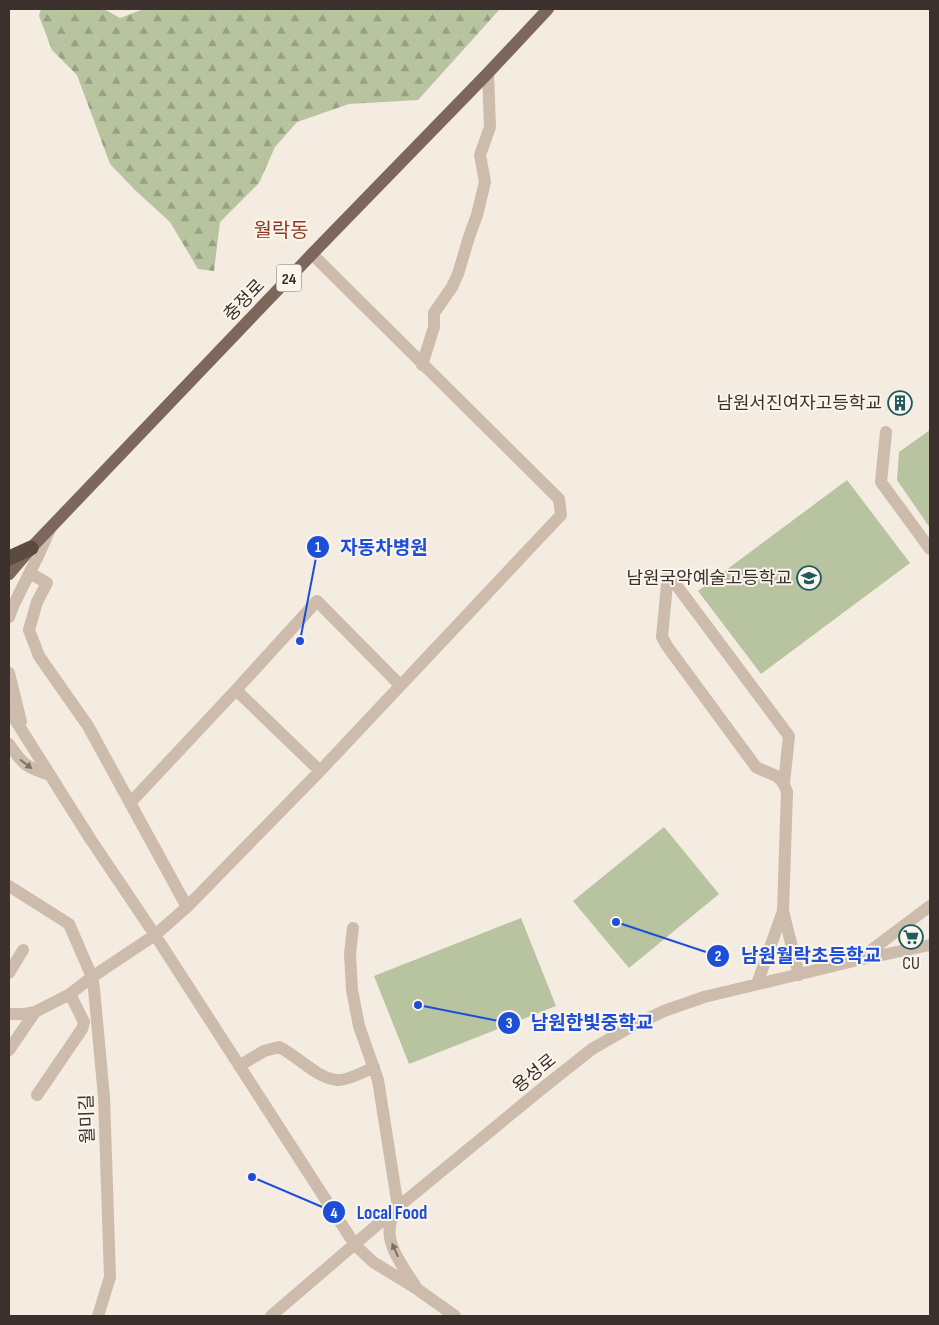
<svg xmlns="http://www.w3.org/2000/svg" width="939" height="1325" font-family="'Sofia Sans Condensed','Noto Sans KR',sans-serif">
<style>
.forest{fill:url(#forest-firs)}
.garden{fill:#b8c4a0}
.lines{fill:none;stroke-linecap:round;stroke-linejoin:round}
.minor{stroke:#cdbbac;stroke-width:12}
.major{stroke:#7d675c;stroke-width:12}
.highway{stroke:#5c4a42;stroke-width:15}
.oneway{fill:#7d6f65}
.labels{text-anchor:middle;stroke-width:4;stroke-linejoin:round;paint-order:stroke}
.shield{fill:#fbf5ee;stroke:#756b66;stroke-width:1}
.shield-label{font-size:16px;font-weight:bold;fill:#3b302b}
.street-label{font-size:18px;fill:#3b302b;stroke:#fbf5ee}
.poi-label{font-size:18px;fill:#3b302b;stroke:#fbf5ee;text-anchor:end}
.quarter-label{font-size:20px;fill:#8c3b22;stroke:#fbf5ee}
.leader{fill:none;stroke:#1d4ed8;stroke-width:2}
.callout-dot{fill:#1d4ed8;stroke:#fbf5ee;stroke-width:2}
.mark-label{font-size:15px;text-anchor:middle;font-weight:bold;fill:#fff}
.callout-label{font-size:19px;text-anchor:middle;font-weight:bold;fill:#1d4ed8;stroke:#fbf5ee;stroke-width:4;stroke-linejoin:round;paint-order:stroke}
</style>
<defs>
<pattern id="forest-firs" width="22" height="20" patternUnits="userSpaceOnUse" patternTransform="scale(1.25)"><rect width="22" height="20" fill="#b8c4a0"/><path d="M5 1l3.5 6h-7zM16 11l3.5 6h-7z" fill="#97a083"/></pattern>
</defs>
<rect width="100%" height="100%" fill="#f4ebe1"/>
<path class="forest" d="M 41,9 L 104,9 L 120,18 L 144,9 L 500,9 L 418,100 L 349,104 L 297,122 L 275,147 L 259,183 L 220,222 L 214,271 L 198,269 L 170,222 L 135,190 L 110,164 L 77,75 L 52,50 L 39,16 Z"/>
<path class="garden" d="M 930,430 L 930,528 L 897,480 L 899,452 Z
M 847,480 L 910,563 L 761,674 L 698,591 Z
M 664,827 L 719,894 L 629,968 L 573,901 Z
M 521,918 L 556,1006 L 409,1064 L 374,976 Z"/>
<g class="lines">
<path class="minor" d="M 422,365 L 434,327 L 434,313 L 452,287 L 458,274 L 469,237 L 477,215 L 485,182 L 480,155 L 490,127 L 488,73
M 886,432 L 881,482 L 930,549
M 35,576 L 47,583 L 37,602 L 29,630 L 39,656 L 88,726 L 187,907
M 9,617 L 14,604 L 39,554 L 50,529
M 9,673 L 21,722
M 236,690 L 320,771
M 9,710 L 91,840 L 155,935 L 355,1245 L 373,1262 L 417,1289 L 455,1316
M 9,744 C 23,765 26,767 50,775
M 130,803 L 236,690 L 317,601 L 400,685
M 9,886 L 69,924 L 92,977 L 94,989 L 104,1097 L 110,1277 L 98,1316
M 783,911 L 787,792 C 780,772 772,776 756,767 L 667,646 L 662,637 L 668,574 L 789,736 L 784,783
M 353,928 L 350,954 L 352,990 L 359,1026 L 378,1080 L 398,1207 C 396,1211 394,1214 392,1218 C 382,1242 404,1268 416,1287
M 862,957 L 930,906
M 9,973 L 23,950
M 757,984 L 783,911 L 799,975
M 9,1014 L 25,1014 L 35,1012 L 70,994 L 92,977 L 155,935 L 187,907 L 320,771 L 561,515 L 559,499 L 312,254
M 9,1050 L 35,1012
M 239,1066 L 264,1051 L 279,1047 C 298,1056 316,1078 337,1080 C 346,1081 366,1071 374,1067
M 37,1095 L 82,1029 L 84,1022 L 70,994
M 271,1316 L 398,1207 L 544,1087 L 592,1049 L 632,1026 L 664,1011 L 704,997 L 858,960 L 930,945"/>
<path class="major" d="M 9,574 L 31,548 L 312,254 L 488,73 L 548,9"/>
<path class="highway" d="M 9,558 L 31,548"/>
</g>
<defs><path id="oneway-solid" d="M-6-.8H1V-3.2L6.5 0L1 3.2V.8H-6Z" transform="scale(1.25)"/></defs>
<g class="oneway">
<use href="#oneway-solid" transform="translate(26 764) rotate(37)"/>
<use href="#oneway-solid" transform="translate(395 1250) rotate(-114)"/>
</g>
<defs>
<g id="building-ring" transform="scale(1.25)"><circle r="9.5" fill="#fbf5ee" stroke="#1f5a5e" stroke-width="1.5"/><path d="M-4-6H4V6H1V3H-1V6H-4ZM-2.5-4.3h1.7v1.8h-1.7ZM.8-4.3h1.7v1.8H.8ZM-2.5-1h1.7V.8h-1.7ZM.8-1h1.7V.8H.8Z" fill="#1f5a5e"/></g>
<g id="school-ring" transform="scale(1.25)"><circle r="9.5" fill="#fbf5ee" stroke="#1f5a5e" stroke-width="1.5"/><path d="M0-5L7-2L0 1L-7-2ZM-4 1L0 2.5L4 1V4Q0 6-4 4Z" fill="#1f5a5e"/></g>
<g id="supermarket-ring" transform="scale(1.25)"><circle r="9.5" fill="#fbf5ee" stroke="#1f5a5e" stroke-width="1.5"/><path d="M-6-5.5h2.5l.6 2H6L4.5 2H-2.5L-4.4-4H-6ZM-1.5 3.2a1.3 1.3 0 1 0 .1 0ZM3 3.2a1.3 1.3 0 1 0 .1 0Z" fill="#1f5a5e"/></g>
</defs>
<g fill-rule="evenodd">
<use href="#building-ring" x="900" y="403"/>
<use href="#school-ring" x="809" y="578"/>
<use href="#supermarket-ring" x="911" y="937"/>
</g>
<g class="labels">
<rect class="shield" x="276.5" y="264.5" width="25" height="27" rx="4"/>
<g class="shield-label">
<text x="289" y="284">24</text>
</g>
<g class="street-label">
<text transform="translate(244 300) rotate(-46)" y="6">충정로</text>
<text transform="translate(534 1073) rotate(-39)" y="6">용성로</text>
<text transform="translate(87 1119) rotate(-92)" y="6">월미길</text>
</g>
<g class="poi-label">
<text x="882" y="409">남원서진여자고등학교</text>
<text x="792" y="584">남원국악예술고등학교</text>
<text x="911" y="969" text-anchor="middle">CU</text>
</g>
<g class="quarter-label">
<text x="281" y="237">월락동</text>
</g>
</g>
<path class="leader" d="M300 641L318 547M616 922L718 956M418 1005L509 1023M252 1177L334 1212"/>
<g class="callout-dot">
<circle cx="300" cy="641" r="5"/>
<circle cx="616" cy="922" r="5"/>
<circle cx="418" cy="1005" r="5"/>
<circle cx="252" cy="1177" r="5"/>
<circle cx="318" cy="547" r="12"/>
<circle cx="718" cy="956" r="12"/>
<circle cx="509" cy="1023" r="12"/>
<circle cx="334" cy="1212" r="12"/>
</g>
<g class="mark-label">
<text x="318" y="552">1</text>
<text x="718" y="961">2</text>
<text x="509" y="1028">3</text>
<text x="334" y="1218">4</text>
</g>
<g class="callout-label">
<text x="384" y="554">자동차병원</text>
<text x="811" y="962">남원월락초등학교</text>
<text x="592" y="1029">남원한빛중학교</text>
<text x="392" y="1219">Local Food</text>
</g>
<rect width="939" height="1325" fill="none" stroke="#3b302b" stroke-width="20"/>
</svg>
